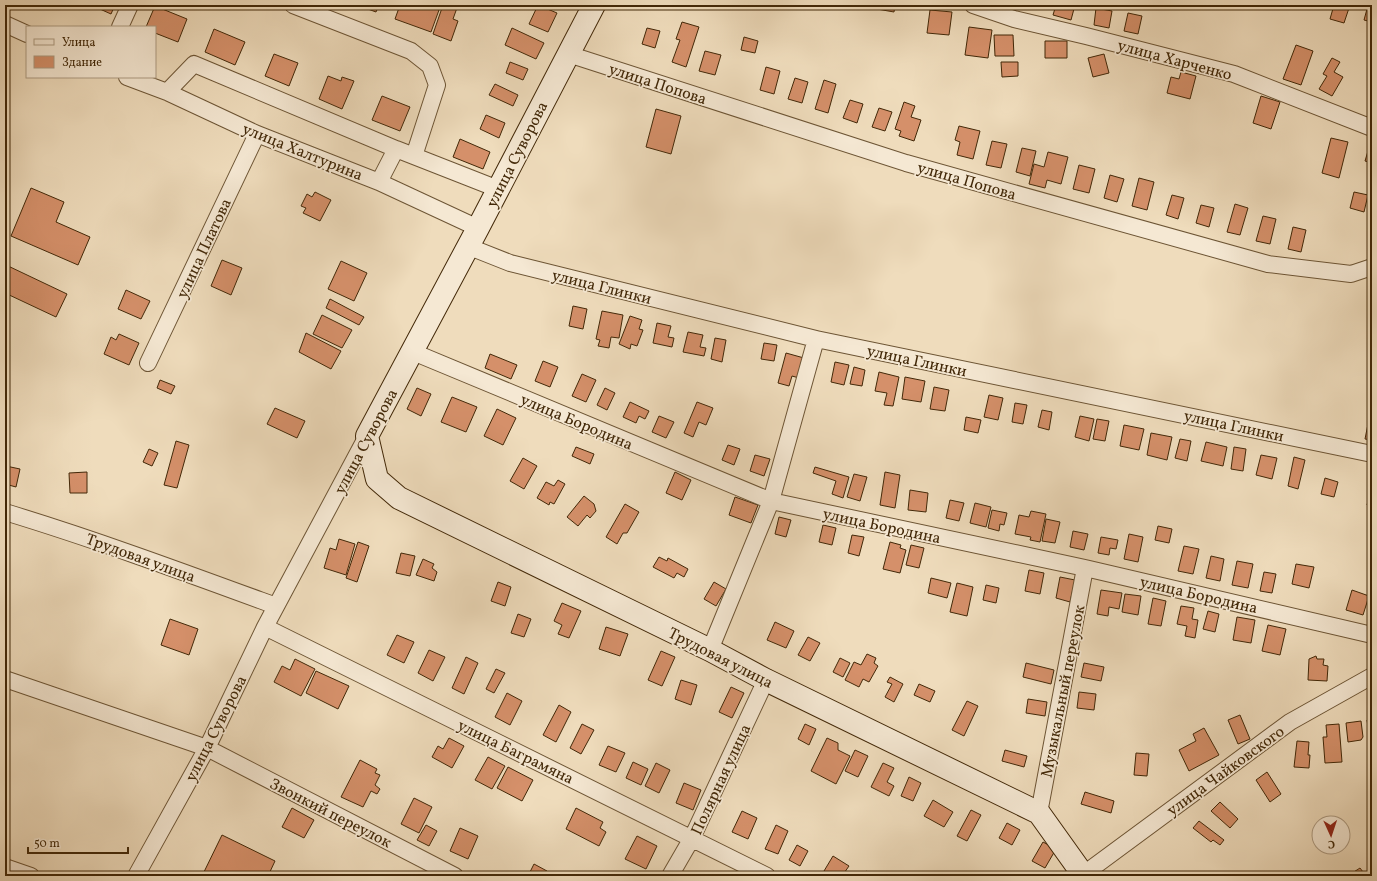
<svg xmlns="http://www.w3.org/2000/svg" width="1377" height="881" font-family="Vollkorn,serif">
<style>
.building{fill:#d5906a;stroke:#422808}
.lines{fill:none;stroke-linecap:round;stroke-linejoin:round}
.minor-casing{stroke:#6d5535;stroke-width:18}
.secondary-casing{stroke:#422808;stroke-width:24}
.minor{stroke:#f5e8d3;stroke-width:16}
.secondary{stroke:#f5e8d3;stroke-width:22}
.labels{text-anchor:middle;stroke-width:3.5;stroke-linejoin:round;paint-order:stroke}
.street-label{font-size:16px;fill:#422808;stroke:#f5e8d3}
</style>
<rect width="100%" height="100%" fill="#efdcbc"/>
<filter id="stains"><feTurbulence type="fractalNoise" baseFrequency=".005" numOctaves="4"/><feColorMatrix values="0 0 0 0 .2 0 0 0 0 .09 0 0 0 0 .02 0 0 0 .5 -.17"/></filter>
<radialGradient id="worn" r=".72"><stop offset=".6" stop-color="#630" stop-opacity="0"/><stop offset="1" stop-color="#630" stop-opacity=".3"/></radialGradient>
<path class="building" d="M 91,5 L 115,5 L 111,14 Z
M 357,5 L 379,5 L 376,12 Z
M 400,5 L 424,5 L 439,10 L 431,32 L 395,19 Z
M 443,5 L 458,5 L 453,19 L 458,21 L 451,41 L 433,34 Z
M 538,5 L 557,13 L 548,32 L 529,24 Z
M 878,5 L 895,5 L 894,12 L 877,9 Z
M 1056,5 L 1075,5 L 1071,20 L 1053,15 Z
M 1334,5 L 1350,5 L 1344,23 L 1330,19 Z
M 155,6 L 187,19 L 178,42 L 155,33 L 155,27 L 146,27 Z
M 1096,8 L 1112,11 L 1109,28 L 1094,25 Z
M 1367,9 L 1372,10 L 1372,22 L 1364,20 Z
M 930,10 L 952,12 L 949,35 L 927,33 Z
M 1128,13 L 1142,16 L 1138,34 L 1124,31 Z
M 682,22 L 699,27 L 686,67 L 672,62 L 680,40 L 676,39 Z
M 969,27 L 992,30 L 988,58 L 965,55 Z
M 512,28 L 544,43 L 536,59 L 505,45 Z
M 647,28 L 660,31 L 655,48 L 642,44 Z
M 214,29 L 245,42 L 235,65 L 205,52 Z
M 994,35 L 1013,35 L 1014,56 L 995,56 Z
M 744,37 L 758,41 L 755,53 L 741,50 Z
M 1045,41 L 1067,41 L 1067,58 L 1045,58 Z
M 1296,45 L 1313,51 L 1301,85 L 1283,79 Z
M 705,51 L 721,55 L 715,75 L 699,71 Z
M 274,54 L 298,63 L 289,86 L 265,76 Z
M 1104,54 L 1109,73 L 1093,77 L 1088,58 Z
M 1332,58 L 1340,62 L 1334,72 L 1343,77 L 1332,96 L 1319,89 L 1327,76 L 1323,74 Z
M 510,62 L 528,69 L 523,80 L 506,73 Z
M 1001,62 L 1018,62 L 1018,76 L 1002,77 Z
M 766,67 L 780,71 L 774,94 L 760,90 Z
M 1181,72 L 1196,76 L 1190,99 L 1167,93 L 1171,77 L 1179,79 Z
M 328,76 L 341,81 L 342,77 L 354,81 L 342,109 L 319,99 Z
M 795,78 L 808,82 L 802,103 L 788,99 Z
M 824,80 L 836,84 L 828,113 L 815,109 Z
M 495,84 L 518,95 L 513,106 L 489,95 Z
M 382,96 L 410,107 L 400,131 L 372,120 Z
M 1261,96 L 1280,102 L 1271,129 L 1253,123 Z
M 850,100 L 863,104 L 857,123 L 843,118 Z
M 904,102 L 915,106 L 911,117 L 921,120 L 914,141 L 899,136 L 901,131 L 895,129 Z
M 879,108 L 892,112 L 885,131 L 872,127 Z
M 656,109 L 681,116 L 671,154 L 646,147 Z
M 486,115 L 505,123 L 499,138 L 480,129 Z
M 959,126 L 980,131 L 973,159 L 957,155 L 960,142 L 955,140 Z
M 1331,138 L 1348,142 L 1339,178 L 1322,173 Z
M 460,139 L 490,152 L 483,169 L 453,157 Z
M 992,141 L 1007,144 L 1001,168 L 986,165 Z
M 1371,141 L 1372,141 L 1372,163 L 1365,161 Z
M 1022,148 L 1036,151 L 1030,176 L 1016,172 Z
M 1048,152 L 1068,157 L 1061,184 L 1047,180 L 1045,188 L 1029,184 L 1034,164 L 1044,167 Z
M 1079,165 L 1095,169 L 1089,193 L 1073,189 Z
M 1110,175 L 1124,179 L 1117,202 L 1104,198 Z
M 1139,178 L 1154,182 L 1147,210 L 1132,206 Z
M 31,188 L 64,202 L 56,222 L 90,237 L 78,265 L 11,236 Z
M 315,192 L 331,200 L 320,221 L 303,213 L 306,208 L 301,206 L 307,194 L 312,197 Z
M 1354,192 L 1368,195 L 1364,212 L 1350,208 Z
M 1172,195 L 1184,198 L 1178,219 L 1166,215 Z
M 1235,204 L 1248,208 L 1240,235 L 1227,232 Z
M 1201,205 L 1214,208 L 1209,227 L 1196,223 Z
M 1263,216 L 1276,219 L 1270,244 L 1256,241 Z
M 1293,227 L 1306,230 L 1301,252 L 1288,249 Z
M 222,260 L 242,268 L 231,295 L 211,286 Z
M 341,261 L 367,273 L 354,301 L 328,289 Z
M 6,265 L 67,294 L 56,317 L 5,293 Z
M 126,290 L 150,301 L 141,319 L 118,309 Z
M 330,299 L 364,317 L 359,325 L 326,308 Z
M 573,306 L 587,309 L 583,329 L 569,326 Z
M 602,311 L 623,315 L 619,338 L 611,337 L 609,348 L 598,346 L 600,340 L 596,339 Z
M 322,315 L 352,330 L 342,348 L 313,334 Z
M 630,316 L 642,320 L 639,329 L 643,330 L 637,346 L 631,344 L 630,349 L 619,344 Z
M 657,323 L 671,326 L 668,337 L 674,338 L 672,347 L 653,343 Z
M 688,332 L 703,335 L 700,347 L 706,348 L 704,356 L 683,352 Z
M 306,333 L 341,351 L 331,369 L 299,352 Z
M 119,334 L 139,343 L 129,365 L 104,354 L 111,337 L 116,340 Z
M 715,338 L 726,340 L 722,362 L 711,359 Z
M 764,343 L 777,345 L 774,361 L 761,359 Z
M 786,353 L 804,358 L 799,378 L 792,376 L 789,386 L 778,383 Z
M 490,354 L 517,365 L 511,379 L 485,368 Z
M 543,361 L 558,367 L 550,387 L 535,381 Z
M 835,362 L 849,365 L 844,385 L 831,382 Z
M 854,367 L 865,370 L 862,386 L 850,384 Z
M 879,372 L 899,377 L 893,406 L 884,405 L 887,393 L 875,391 Z
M 582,374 L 596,380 L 586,402 L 572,396 Z
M 905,377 L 925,381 L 921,402 L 902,399 Z
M 160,380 L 175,386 L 171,394 L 157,388 Z
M 934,387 L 949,390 L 945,411 L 930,409 Z
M 417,388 L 431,394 L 421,416 L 407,409 Z
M 605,388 L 615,393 L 607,410 L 597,405 Z
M 989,395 L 1003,398 L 998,420 L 984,417 Z
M 452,397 L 477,407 L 466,432 L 441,422 Z
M 630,402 L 649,411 L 645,419 L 639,416 L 636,423 L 623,417 Z
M 697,402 L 713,408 L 706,425 L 699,422 L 693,437 L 684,433 Z
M 1015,403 L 1027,405 L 1023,424 L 1012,422 Z
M 275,408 L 305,421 L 297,438 L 267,424 Z
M 497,409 L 516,418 L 503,445 L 484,436 Z
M 1042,410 L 1052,412 L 1049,430 L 1038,427 Z
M 659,416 L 674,422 L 666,438 L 652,432 Z
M 1080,416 L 1094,419 L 1089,441 L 1075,437 Z
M 966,417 L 981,420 L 978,433 L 964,430 Z
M 1097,419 L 1109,421 L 1105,441 L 1093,439 Z
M 1369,419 L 1372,419 L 1372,440 L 1365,439 Z
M 1124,425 L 1144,429 L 1139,450 L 1120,446 Z
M 1151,433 L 1172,437 L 1167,460 L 1147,455 Z
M 1180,439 L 1191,441 L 1187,461 L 1175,458 Z
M 176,441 L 189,445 L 177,488 L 164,485 Z
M 1206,442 L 1227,447 L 1223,466 L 1201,461 Z
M 728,445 L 740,449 L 734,465 L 722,460 Z
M 576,447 L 594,454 L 590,464 L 572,456 Z
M 1234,447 L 1246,449 L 1243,471 L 1231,469 Z
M 149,449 L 158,453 L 152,466 L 143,462 Z
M 755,455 L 770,459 L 764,476 L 750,471 Z
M 1261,455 L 1277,458 L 1272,479 L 1256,475 Z
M 1294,457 L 1305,460 L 1298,489 L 1288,486 Z
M 523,458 L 537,466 L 524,489 L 510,481 Z
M 6,466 L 20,469 L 16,487 L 5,484 Z
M 815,467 L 849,477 L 843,498 L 832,494 L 836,481 L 813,473 Z
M 87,472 L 87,493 L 70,493 L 69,473 Z
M 675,472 L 691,480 L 682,500 L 666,493 Z
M 885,472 L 900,475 L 895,508 L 880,505 Z
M 854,474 L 867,477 L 860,501 L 847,497 Z
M 1325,478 L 1338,482 L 1334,497 L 1321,494 Z
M 558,480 L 565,484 L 554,504 L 550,502 L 549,505 L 537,498 L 546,482 L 554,486 Z
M 1372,486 L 1372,506 L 1367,505 Z
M 910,490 L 928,493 L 926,512 L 908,510 Z
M 584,496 L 594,504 L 596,511 L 590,518 L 587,515 L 578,526 L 567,517 Z
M 735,497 L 758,505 L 751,523 L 729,515 Z
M 950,500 L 964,503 L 959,521 L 946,518 Z
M 975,503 L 991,507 L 986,527 L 970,523 Z
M 625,504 L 639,512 L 627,533 L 623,533 L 617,544 L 606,537 Z
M 992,510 L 1007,513 L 1004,525 L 1000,524 L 999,531 L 988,528 Z
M 1031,511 L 1046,514 L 1040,542 L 1030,540 L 1031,537 L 1015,534 L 1019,515 L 1029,517 Z
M 779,517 L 791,520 L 786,537 L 775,534 Z
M 1046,519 L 1060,522 L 1055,543 L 1042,541 Z
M 823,525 L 836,528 L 832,545 L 819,542 Z
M 1158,526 L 1172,529 L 1169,543 L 1155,540 Z
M 1073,531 L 1088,534 L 1084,550 L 1070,547 Z
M 1129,534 L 1143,537 L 1138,562 L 1124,559 Z
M 852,535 L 864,537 L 859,556 L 848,553 Z
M 1101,537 L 1118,540 L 1116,549 L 1110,548 L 1109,555 L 1098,553 Z
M 339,539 L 355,544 L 346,575 L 324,568 L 330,548 L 336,550 Z
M 358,542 L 369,546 L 357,582 L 346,578 Z
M 890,542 L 901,545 L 900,548 L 906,550 L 900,573 L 883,569 Z
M 911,545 L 924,548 L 919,568 L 906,565 Z
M 1184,546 L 1199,549 L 1193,574 L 1178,571 Z
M 401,553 L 415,556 L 410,576 L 396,573 Z
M 1211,556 L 1224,559 L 1220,581 L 1206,578 Z
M 659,557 L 667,561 L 668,558 L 688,569 L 684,577 L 677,573 L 674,578 L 653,567 Z
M 423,559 L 434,564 L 432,568 L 437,572 L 434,581 L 416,575 Z
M 1237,561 L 1253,564 L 1248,588 L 1232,585 Z
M 1296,564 L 1314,567 L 1309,588 L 1292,584 Z
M 1029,570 L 1044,573 L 1040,594 L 1025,591 Z
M 1264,572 L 1276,574 L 1272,593 L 1260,591 Z
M 1060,577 L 1075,580 L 1070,602 L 1056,598 Z
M 931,578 L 951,583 L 947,598 L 928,593 Z
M 498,582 L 511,587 L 505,606 L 491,601 Z
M 714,582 L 726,589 L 716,606 L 704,599 Z
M 957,583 L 973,587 L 967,616 L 950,612 Z
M 986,585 L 999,588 L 996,603 L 983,600 Z
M 1101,590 L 1122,593 L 1119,609 L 1109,607 L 1108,616 L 1097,614 Z
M 1352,590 L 1369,596 L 1363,615 L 1346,610 Z
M 1125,594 L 1141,596 L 1138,615 L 1122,612 Z
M 1153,598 L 1166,601 L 1161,626 L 1148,624 Z
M 562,603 L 581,611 L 569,638 L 558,634 L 562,625 L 554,621 Z
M 1181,606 L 1194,608 L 1192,619 L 1198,620 L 1195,638 L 1185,636 L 1187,626 L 1177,624 Z
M 1208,611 L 1219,614 L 1215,632 L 1203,629 Z
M 518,614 L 531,619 L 524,637 L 511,633 Z
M 1237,617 L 1255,620 L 1251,643 L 1233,640 Z
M 170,619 L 198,629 L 189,655 L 161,645 Z
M 775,622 L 794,631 L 786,648 L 767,640 Z
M 1268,625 L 1286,629 L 1280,655 L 1262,651 Z
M 606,627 L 628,634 L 620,656 L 599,649 Z
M 397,635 L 414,642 L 404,663 L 387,655 Z
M 808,637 L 820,643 L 810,661 L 798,655 Z
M 429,650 L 445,657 L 433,681 L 418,673 Z
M 661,651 L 675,657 L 662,686 L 648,680 Z
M 867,654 L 876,658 L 874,663 L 878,666 L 869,682 L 863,679 L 859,687 L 845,680 L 854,662 L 861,665 Z
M 1316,656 L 1317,659 L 1324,659 L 1323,665 L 1328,666 L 1327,681 L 1308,680 L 1309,659 Z
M 466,657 L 478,663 L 464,694 L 452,688 Z
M 840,658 L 850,663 L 843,677 L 833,672 Z
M 295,659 L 315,669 L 301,696 L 274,682 L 282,666 L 290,670 Z
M 1026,663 L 1054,670 L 1051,684 L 1023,677 Z
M 1084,663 L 1104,667 L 1101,681 L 1081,677 Z
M 496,669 L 505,673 L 494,693 L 486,689 Z
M 316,671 L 349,686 L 338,709 L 306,693 Z
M 890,677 L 903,684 L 894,702 L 885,697 L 892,684 L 887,682 Z
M 681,680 L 697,685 L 691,705 L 675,699 Z
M 919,684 L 935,691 L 930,702 L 914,695 Z
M 731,687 L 744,693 L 732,718 L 719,712 Z
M 1079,692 L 1096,694 L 1094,710 L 1077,708 Z
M 507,693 L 522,701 L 510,725 L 495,717 Z
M 1028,699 L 1047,702 L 1045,716 L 1026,713 Z
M 967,701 L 978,706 L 964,736 L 952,730 Z
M 559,705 L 571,712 L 556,742 L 543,735 Z
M 1240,715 L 1250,739 L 1238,744 L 1228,720 Z
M 1372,719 L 1372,733 L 1369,733 L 1367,720 Z
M 1361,721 L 1363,737 L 1361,740 L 1348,742 L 1346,723 Z
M 582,724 L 594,730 L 581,754 L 570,748 Z
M 805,724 L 816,729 L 809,745 L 798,739 Z
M 1339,724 L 1342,762 L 1325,763 L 1323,737 L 1327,737 L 1326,725 Z
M 1204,728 L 1219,755 L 1189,771 L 1179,750 L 1196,741 L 1193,734 Z
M 449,738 L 464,746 L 452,768 L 432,757 L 438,746 L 443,749 Z
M 827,738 L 838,743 L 838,750 L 850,756 L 836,784 L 811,771 Z
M 1297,741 L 1309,742 L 1308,755 L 1310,755 L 1309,768 L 1294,767 Z
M 608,746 L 625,753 L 616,772 L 599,765 Z
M 855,750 L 868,756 L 858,777 L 845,771 Z
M 1005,750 L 1027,756 L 1024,767 L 1002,761 Z
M 1136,753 L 1149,754 L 1147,776 L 1134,775 Z
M 488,757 L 505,766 L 492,789 L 475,780 Z
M 360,760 L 377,769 L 375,773 L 380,775 L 375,785 L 380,789 L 377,794 L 371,791 L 363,807 L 341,797 Z
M 633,762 L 648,769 L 641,785 L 626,778 Z
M 656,763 L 670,770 L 659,793 L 645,786 Z
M 883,763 L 894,768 L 887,782 L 894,786 L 889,796 L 871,787 Z
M 508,767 L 533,780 L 522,801 L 497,788 Z
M 1267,772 L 1281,794 L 1270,802 L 1256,780 Z
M 909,777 L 921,783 L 913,801 L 901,796 Z
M 684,783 L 701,790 L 693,810 L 676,803 Z
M 1085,792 L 1114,801 L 1111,813 L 1081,804 Z
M 414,798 L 432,807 L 419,833 L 401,824 Z
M 933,800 L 953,812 L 944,827 L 924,816 Z
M 1220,802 L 1238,819 L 1230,828 L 1211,811 Z
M 292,808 L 314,820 L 304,838 L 282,827 Z
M 576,808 L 603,822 L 600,828 L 606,832 L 599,846 L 566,829 Z
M 971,810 L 981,815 L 967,841 L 957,836 Z
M 742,811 L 757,818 L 748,839 L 732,832 Z
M 1199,821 L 1224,840 L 1220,845 L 1213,840 L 1211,842 L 1193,828 Z
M 1007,823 L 1020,830 L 1012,845 L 999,838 Z
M 426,825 L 437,831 L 429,846 L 417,840 Z
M 776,825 L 788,831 L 778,854 L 765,849 Z
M 460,828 L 478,836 L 468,859 L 450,851 Z
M 222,835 L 275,861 L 268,876 L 202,876 Z
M 637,836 L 657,846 L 646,869 L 625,859 Z
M 1043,842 L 1056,849 L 1045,868 L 1032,861 Z
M 797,845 L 808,851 L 800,866 L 789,860 Z
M 833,856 L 849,866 L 842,876 L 821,876 Z
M 534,864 L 547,871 L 545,876 L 528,876 Z
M 1360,868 L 1366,876 L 1350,876 L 1349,875 Z
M 866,871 L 874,876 L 862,876 Z"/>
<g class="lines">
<g class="minor-casing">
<path id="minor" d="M 293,5 L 411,51 L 430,66 L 437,85 L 414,156
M 973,5 L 1014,19 L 1086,36 L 1234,74 L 1372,128
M 5,24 L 27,34
M 120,27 L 130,5
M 568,54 L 906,163 L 1268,264 L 1351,274 L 1372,267
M 127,77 L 167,92 L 257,134 L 379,182 L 478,228
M 167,92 L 194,64 L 396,149 L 498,189
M 379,182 L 396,149
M 467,246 L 510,263 L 816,339 L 1372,454
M 413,352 L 771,501 L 1085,568 L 1372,635
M 148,363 L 257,134
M 5,512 C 97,540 186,573 276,606
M 265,627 L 767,876
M 710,650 L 771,501 L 816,339
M 5,679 L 207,748 L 455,876
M 1039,813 L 1085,568
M 5,867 L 31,876
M 1084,874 L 1290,722 L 1372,676
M 136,876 L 207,748 L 265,627 L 367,436
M 670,876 L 692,838 L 766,680"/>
</g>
<g class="secondary-casing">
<path id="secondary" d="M 594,5 L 478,228 L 367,436 L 377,479 L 399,498 L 710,650 L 766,680 L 1039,813 L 1084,876"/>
</g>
<use href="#minor" class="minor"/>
<use href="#secondary" class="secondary"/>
</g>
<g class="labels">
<g class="street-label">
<text transform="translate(1175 59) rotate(15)" y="6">улица Харченко</text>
<text transform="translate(658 83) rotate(18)" y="6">улица Попова</text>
<text transform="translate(303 151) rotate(22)" y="6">улица Халтурина</text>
<text transform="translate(516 154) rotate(-63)" y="6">улица Суворова</text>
<text transform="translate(967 180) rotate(16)" y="6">улица Попова</text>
<text transform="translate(203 248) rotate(-65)" y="6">улица Платова</text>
<text transform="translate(602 286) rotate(14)" y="6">улица Глинки</text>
<text transform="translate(917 360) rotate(12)" y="6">улица Глинки</text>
<text transform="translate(577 421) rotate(23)" y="6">улица Бородина</text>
<text transform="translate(1234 425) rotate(12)" y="6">улица Глинки</text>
<text transform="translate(365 441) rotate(-62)" y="6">улица Суворова</text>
<text transform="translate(882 525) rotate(12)" y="6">улица Бородина</text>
<text transform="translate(141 557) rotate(20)" y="6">Трудовая улица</text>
<text transform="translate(1199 594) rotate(13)" y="6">улица Бородина</text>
<text transform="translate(721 657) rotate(27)" y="6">Трудовая улица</text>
<text transform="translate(1062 691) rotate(-79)" y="6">Музыкальный переулок</text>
<text transform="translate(215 728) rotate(-63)" y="6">улица Суворова</text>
<text transform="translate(516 751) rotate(26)" y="6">улица Баграмяна</text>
<text transform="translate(1225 770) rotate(-36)" y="6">улица Чайковского</text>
<text transform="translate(720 779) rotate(-65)" y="6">Полярная улица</text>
<text transform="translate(331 812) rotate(27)" y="6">Звонкий переулок</text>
</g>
</g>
<rect width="1377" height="881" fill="none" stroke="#efdcbc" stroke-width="20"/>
<rect x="6" y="6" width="1365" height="869" fill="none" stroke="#422808" stroke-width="2"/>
<rect x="10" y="10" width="1357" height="861" fill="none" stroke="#422808"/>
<rect x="26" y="26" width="130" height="52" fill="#f5e8d3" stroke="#ad9b82"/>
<rect x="34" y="39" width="20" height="6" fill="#f5e8d3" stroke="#ad9b82"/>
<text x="62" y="46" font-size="12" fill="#422808">Улица</text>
<rect x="34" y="56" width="20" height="12" fill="#d5906a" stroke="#ad9b82"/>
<text x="62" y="66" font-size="12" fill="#422808">Здание</text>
<g transform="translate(1331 835) rotate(177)"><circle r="19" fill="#f5e8d3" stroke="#ad9b82"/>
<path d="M0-3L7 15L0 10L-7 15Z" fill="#8f2418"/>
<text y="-6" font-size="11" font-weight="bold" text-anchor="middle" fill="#422808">С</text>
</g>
<path d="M28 847v6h100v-6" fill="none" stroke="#422808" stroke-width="2"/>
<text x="34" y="847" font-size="12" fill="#422808" stroke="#f5e8d3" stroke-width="3" paint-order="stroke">50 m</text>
<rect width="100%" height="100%" filter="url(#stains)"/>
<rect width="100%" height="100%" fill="url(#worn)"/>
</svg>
